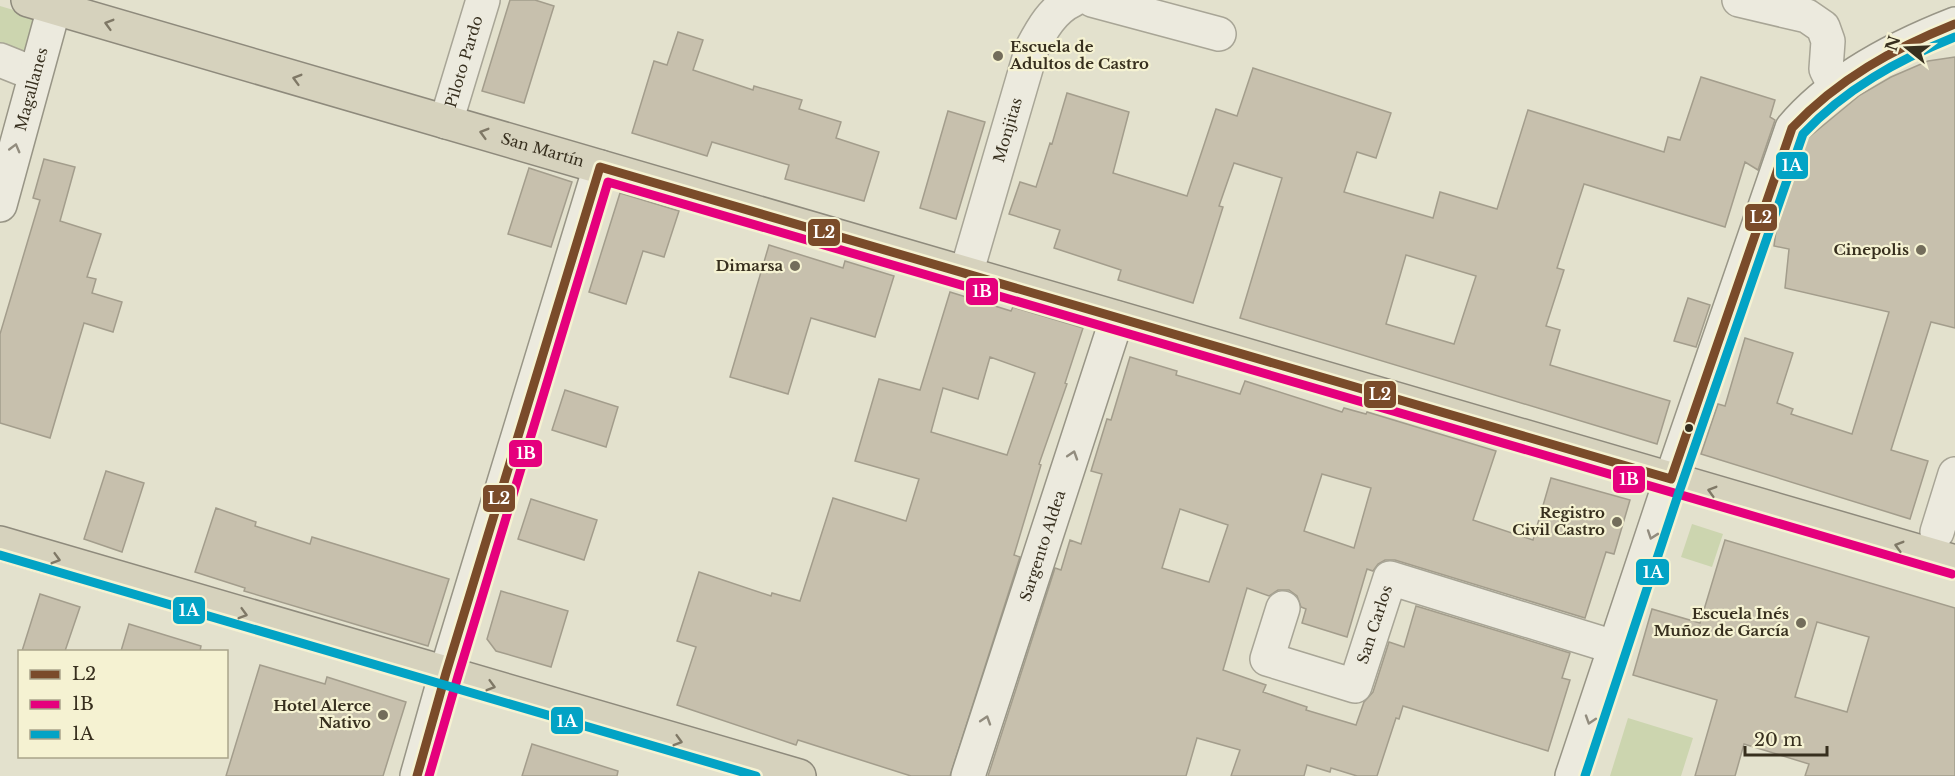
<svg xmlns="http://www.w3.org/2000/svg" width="1955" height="776" font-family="'Libre Baskerville',serif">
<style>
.green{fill:#ccd5af}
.building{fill:#c7c0ad;stroke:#a39d8c;stroke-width:1.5;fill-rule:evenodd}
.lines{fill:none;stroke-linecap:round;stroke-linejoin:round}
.street-casing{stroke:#a8a596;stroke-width:36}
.secondary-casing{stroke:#989586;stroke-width:36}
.highway-casing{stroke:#8e8a7c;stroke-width:36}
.street{stroke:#eceade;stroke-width:33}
.secondary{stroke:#eceade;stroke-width:33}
.highway{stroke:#d6d2bd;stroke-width:33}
.bus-1-casing{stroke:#f5f2d2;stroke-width:14}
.bus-2-casing{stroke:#f5f2d2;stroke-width:14}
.bus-3-casing{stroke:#f5f2d2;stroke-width:14}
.bus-1{stroke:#7a4b2a;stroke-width:9}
.bus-2{stroke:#e5007d;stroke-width:9}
.bus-3{stroke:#03a3c5;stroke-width:9}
.oneway{stroke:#7f7866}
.oneway2{stroke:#928c7e}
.poi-dot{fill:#736d5b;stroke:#f5f2d2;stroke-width:2}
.bus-dot{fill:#372f1e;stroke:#f5f2d2;stroke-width:2}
.labels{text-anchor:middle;stroke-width:4.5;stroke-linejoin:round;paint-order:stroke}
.poi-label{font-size:15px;font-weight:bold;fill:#372f1e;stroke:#f5f2d2;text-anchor:end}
.street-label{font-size:15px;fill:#372f1e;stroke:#f5f2d2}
.line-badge{stroke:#f5f2d2;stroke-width:2}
.badge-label{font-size:16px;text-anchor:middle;font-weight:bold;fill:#fff}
</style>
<rect width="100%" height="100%" fill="#e3e1cd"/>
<path class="green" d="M 0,6 L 37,17 L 26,56 L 0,46 Z
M 1692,524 L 1723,534 L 1712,567 L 1681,557 Z
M 1628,718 L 1693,738 L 1681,776 L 1610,776 Z"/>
<path class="building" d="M 510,0 L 535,0 L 554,6 L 524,103 L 482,91 Z
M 678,32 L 703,40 L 693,70 L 753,90 L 754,86 L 802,100 L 799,109 L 841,122 L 836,138 L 879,152 L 864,201 L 785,179 L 789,165 L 712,142 L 707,156 L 632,133 L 654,61 L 667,65 Z
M 1955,57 L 1955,328 L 1931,322 L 1891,450 L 1928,461 L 1910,519 L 1701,454 L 1718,404 L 1725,406 L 1745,338 L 1793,353 L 1777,403 L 1793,409 L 1791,414 L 1852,434 L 1889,312 L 1785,288 L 1789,249 L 1774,246 L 1776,231 L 1808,138 L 1860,95 L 1891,77 L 1928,61 Z
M 1253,68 L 1391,113 L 1376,158 L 1357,152 L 1344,192 L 1433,218 L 1440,192 L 1497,209 L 1528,110 L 1664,152 L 1668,137 L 1680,140 L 1701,77 L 1775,100 L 1770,117 L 1775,120 L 1758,170 L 1745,162 L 1725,227 L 1584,184 L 1557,268 L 1564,270 L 1546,326 L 1560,330 L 1550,365 L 1670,401 L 1657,444 L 1240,318 L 1282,178 L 1234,163 L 1219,206 L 1223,207 L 1193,303 L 1118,280 L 1121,270 L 1054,248 L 1060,230 L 1009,214 L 1020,182 L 1036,187 L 1050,143 L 1052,144 L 1067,93 L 1129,112 L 1113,173 L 1187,196 L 1216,109 L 1237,116 ZM 1406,255 L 1476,276 L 1454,344 L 1386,324 Z
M 948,111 L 985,122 L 956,219 L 920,208 Z
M 44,159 L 75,167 L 60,221 L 101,234 L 87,277 L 96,279 L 92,293 L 122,302 L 113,332 L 84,323 L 50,438 L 0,423 L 0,334 L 40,200 L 33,198 Z
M 529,168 L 572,182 L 551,247 L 508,234 Z
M 620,193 L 679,211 L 664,257 L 643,251 L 626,304 L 589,292 Z
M 769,245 L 843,268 L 845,261 L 894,276 L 875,337 L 811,318 L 788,394 L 730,377 Z
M 950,292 L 1011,311 L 1013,307 L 1083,328 L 1065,383 L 1067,384 L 1039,464 L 1041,465 L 1014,555 L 1020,557 L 950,776 L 911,776 L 798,740 L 796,745 L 677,705 L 696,647 L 677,641 L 699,572 L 771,596 L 772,593 L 800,601 L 833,498 L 906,521 L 919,479 L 855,461 L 879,379 L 920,390 ZM 990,357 L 1035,373 L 1007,455 L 931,432 L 943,388 L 978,399 Z
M 1688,298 L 1710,305 L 1696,347 L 1674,341 Z
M 1130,357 L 1177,371 L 1176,375 L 1240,394 L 1245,381 L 1342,412 L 1344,408 L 1366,414 L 1367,412 L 1496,451 L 1473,520 L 1533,540 L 1551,478 L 1630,500 L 1614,554 L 1606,552 L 1585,618 L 1395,560 L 1385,560 L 1378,564 L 1373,571 L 1367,569 L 1347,637 L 1302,623 L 1306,609 L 1301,607 L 1297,596 L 1289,590 L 1278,590 L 1269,596 L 1247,588 L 1223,670 L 1266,685 L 1263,692 L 1307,707 L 1306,710 L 1356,725 L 1364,702 L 1373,692 L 1389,642 L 1404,647 L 1416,606 L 1570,653 L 1562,678 L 1570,680 L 1548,751 L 1403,706 L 1399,719 L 1396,718 L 1377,776 L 1357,776 L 1331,768 L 1330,772 L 1307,765 L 1304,776 L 1231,776 L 1240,750 L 1197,738 L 1186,776 L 988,776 L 1055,568 L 1061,570 L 1070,540 L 1081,544 L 1102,474 L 1091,471 L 1107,419 L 1111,420 ZM 1322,474 L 1371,488 L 1354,548 L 1304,531 ZM 1180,509 L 1228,525 L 1209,582 L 1162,568 Z
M 565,390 L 618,407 L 606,447 L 552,430 Z
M 106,471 L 144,483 L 122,552 L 84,539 Z
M 531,499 L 597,520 L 584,560 L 518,539 Z
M 216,508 L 256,522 L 255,526 L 310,544 L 312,537 L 449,579 L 428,646 L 244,591 L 245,588 L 195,572 Z
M 1725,540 L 1955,608 L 1955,776 L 1805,776 L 1809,764 L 1744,744 L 1735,776 L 1695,776 L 1717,700 L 1633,675 L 1652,609 L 1700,623 ZM 1817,622 L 1869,637 L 1847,712 L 1795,697 Z
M 501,591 L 568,611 L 551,667 L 496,651 L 487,639 Z
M 40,594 L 80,607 L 65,651 L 22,651 Z
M 129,624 L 201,646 L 200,651 L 121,651 Z
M 260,665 L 325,684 L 327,677 L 406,702 L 383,776 L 226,776 Z
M 532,744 L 618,771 L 617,776 L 522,776 Z"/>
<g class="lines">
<g class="street-casing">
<g id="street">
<path d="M 1092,0 L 1219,34"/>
<path d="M 1739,0 L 1807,16 L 1823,27 L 1828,41 L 1826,69 L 1835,87"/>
<path d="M 0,60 L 35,74"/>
<path id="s1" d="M 446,122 L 483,0"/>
<path id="s2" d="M 966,274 L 1032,48 C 1042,29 1053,9 1073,0"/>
<path d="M 1937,532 L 1955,474"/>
<path id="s3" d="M 1283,608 L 1267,659 L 1355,686 L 1390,578 L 1614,647"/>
</g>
</g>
<g class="secondary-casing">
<g id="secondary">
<path id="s4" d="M 0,205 L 54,8"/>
<path d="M 417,776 L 446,673 L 600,167"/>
<path id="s5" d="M 968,776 L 1117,318"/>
<path d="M 1572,776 L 1667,491 L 1792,128 C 1833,79 1896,47 1955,24"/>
</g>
</g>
<g class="highway-casing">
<g id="highway">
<path id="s6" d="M 28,0 L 1955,562"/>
<path d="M 0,543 L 799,776"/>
</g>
</g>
<use href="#street" class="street"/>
<use href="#secondary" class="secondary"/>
<use href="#highway" class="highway"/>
<g class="bus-1-casing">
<path id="bus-1" d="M 417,776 L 446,673 L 600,167 L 1671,479 L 1792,128 C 1838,79 1893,49 1955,24"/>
</g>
<g class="bus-2-casing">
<path id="bus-2" d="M 429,776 L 458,676 L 608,182 L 1952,574"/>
</g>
<g class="bus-3-casing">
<path id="bus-3" d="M 0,555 L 756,776
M 1585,776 L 1678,495 L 1803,134 C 1845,89 1898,60 1955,37"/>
</g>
<use href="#bus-1" class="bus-1"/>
<use href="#bus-2" class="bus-2"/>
<use href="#bus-3" class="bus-3"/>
</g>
<defs><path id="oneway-chevron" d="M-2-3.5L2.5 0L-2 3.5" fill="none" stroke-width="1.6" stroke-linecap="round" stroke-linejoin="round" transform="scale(1.5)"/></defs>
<g class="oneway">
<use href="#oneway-chevron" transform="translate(109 24) rotate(-164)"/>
<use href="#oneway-chevron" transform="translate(297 79) rotate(-164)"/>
<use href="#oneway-chevron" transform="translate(484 133) rotate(-164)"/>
<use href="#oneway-chevron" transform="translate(1712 491) rotate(-164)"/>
<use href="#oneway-chevron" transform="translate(1899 546) rotate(-164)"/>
<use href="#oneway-chevron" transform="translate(56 559) rotate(16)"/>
<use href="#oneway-chevron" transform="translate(243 614) rotate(16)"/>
<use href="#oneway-chevron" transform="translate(491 686) rotate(16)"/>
<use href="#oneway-chevron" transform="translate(678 741) rotate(16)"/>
</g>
<g class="oneway2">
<use href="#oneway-chevron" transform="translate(15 148) rotate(-75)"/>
<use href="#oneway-chevron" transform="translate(1073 455) rotate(-72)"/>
<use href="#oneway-chevron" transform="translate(1652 535) rotate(109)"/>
<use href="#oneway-chevron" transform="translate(986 720) rotate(-72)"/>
<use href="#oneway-chevron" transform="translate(1590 720) rotate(108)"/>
</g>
<g class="poi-dot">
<circle cx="998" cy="56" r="6"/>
<circle cx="1921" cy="250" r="6"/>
<circle cx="795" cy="266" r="6"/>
<circle cx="1617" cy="522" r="6"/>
<circle cx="1801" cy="623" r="6"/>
<circle cx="383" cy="715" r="6"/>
</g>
<circle class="bus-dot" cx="1689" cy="428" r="5"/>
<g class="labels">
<g class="poi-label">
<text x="1010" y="52" text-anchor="start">Escuela de<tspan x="1010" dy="17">Adultos de Castro</tspan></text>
<text x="1909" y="255">Cinepolis</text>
<text x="783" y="271">Dimarsa</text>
<text x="1605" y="518">Registro<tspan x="1605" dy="17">Civil Castro</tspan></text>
<text x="1789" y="619">Escuela Inés<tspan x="1789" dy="17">Muñoz de García</tspan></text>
<text x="371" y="711">Hotel Alerce<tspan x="371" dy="17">Nativo</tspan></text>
</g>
<g class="street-label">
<text dy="5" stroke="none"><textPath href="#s1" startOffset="63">Piloto Pardo</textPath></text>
<text dy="5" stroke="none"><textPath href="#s4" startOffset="120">Magallanes</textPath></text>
<text dy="5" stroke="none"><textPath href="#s2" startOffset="150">Monjitas</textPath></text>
<text dy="5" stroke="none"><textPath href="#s6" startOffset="536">San Martín</textPath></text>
<text dy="5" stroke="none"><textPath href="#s5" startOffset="242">Sargento Aldea</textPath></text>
<text dy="5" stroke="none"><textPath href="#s3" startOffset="210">San Carlos</textPath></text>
</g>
</g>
<g class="line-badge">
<rect x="1775" y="151" width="34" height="29" rx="6" fill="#03a3c5"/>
<rect x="1744" y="203" width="34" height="29" rx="6" fill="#7a4b2a"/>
<rect x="807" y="218" width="34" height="29" rx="6" fill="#7a4b2a"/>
<rect x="965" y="277" width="34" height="29" rx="6" fill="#e5007d"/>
<rect x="1363" y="380" width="34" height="29" rx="6" fill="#7a4b2a"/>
<rect x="508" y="439" width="35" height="29" rx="6" fill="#e5007d"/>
<rect x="1612" y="465" width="34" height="29" rx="6" fill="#e5007d"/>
<rect x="482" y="484" width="34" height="29" rx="6" fill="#7a4b2a"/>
<rect x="1635" y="558" width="35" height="28" rx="6" fill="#03a3c5"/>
<rect x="172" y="596" width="34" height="29" rx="6" fill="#03a3c5"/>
<rect x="550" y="706" width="34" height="29" rx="6" fill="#03a3c5"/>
</g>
<g class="badge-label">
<text x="1792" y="171">1A</text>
<text x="1761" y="223">L2</text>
<text x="824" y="238">L2</text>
<text x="982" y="297">1B</text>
<text x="1380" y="400">L2</text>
<text x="526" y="459">1B</text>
<text x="1629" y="485">1B</text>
<text x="499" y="504">L2</text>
<text x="1653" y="578">1A</text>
<text x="189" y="616">1A</text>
<text x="567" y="727">1A</text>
</g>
<rect x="18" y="650" width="210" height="108" fill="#f5f2d2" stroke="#a9a48a" stroke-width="1.5"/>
<rect x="30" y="670" width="30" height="9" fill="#7a4b2a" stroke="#a9a48a" stroke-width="1.5"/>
<text x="72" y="680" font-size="18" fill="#372f1e">L2</text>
<rect x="30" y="700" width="30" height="9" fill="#e5007d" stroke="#a9a48a" stroke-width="1.5"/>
<text x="72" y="710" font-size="18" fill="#372f1e">1B</text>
<rect x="30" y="730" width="30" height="9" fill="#03a3c5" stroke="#a9a48a" stroke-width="1.5"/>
<text x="72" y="740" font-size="18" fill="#372f1e">1A</text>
<g transform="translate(1907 48) rotate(288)" stroke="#f5f2d2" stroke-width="4.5" paint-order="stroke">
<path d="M0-4.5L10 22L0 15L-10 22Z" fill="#372f1e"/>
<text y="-9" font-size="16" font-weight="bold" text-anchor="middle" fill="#372f1e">N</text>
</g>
<path d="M1745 746v9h82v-9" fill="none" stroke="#372f1e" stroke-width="3"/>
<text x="1754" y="746" font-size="18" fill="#372f1e" stroke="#f5f2d2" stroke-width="4.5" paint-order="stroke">20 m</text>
</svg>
